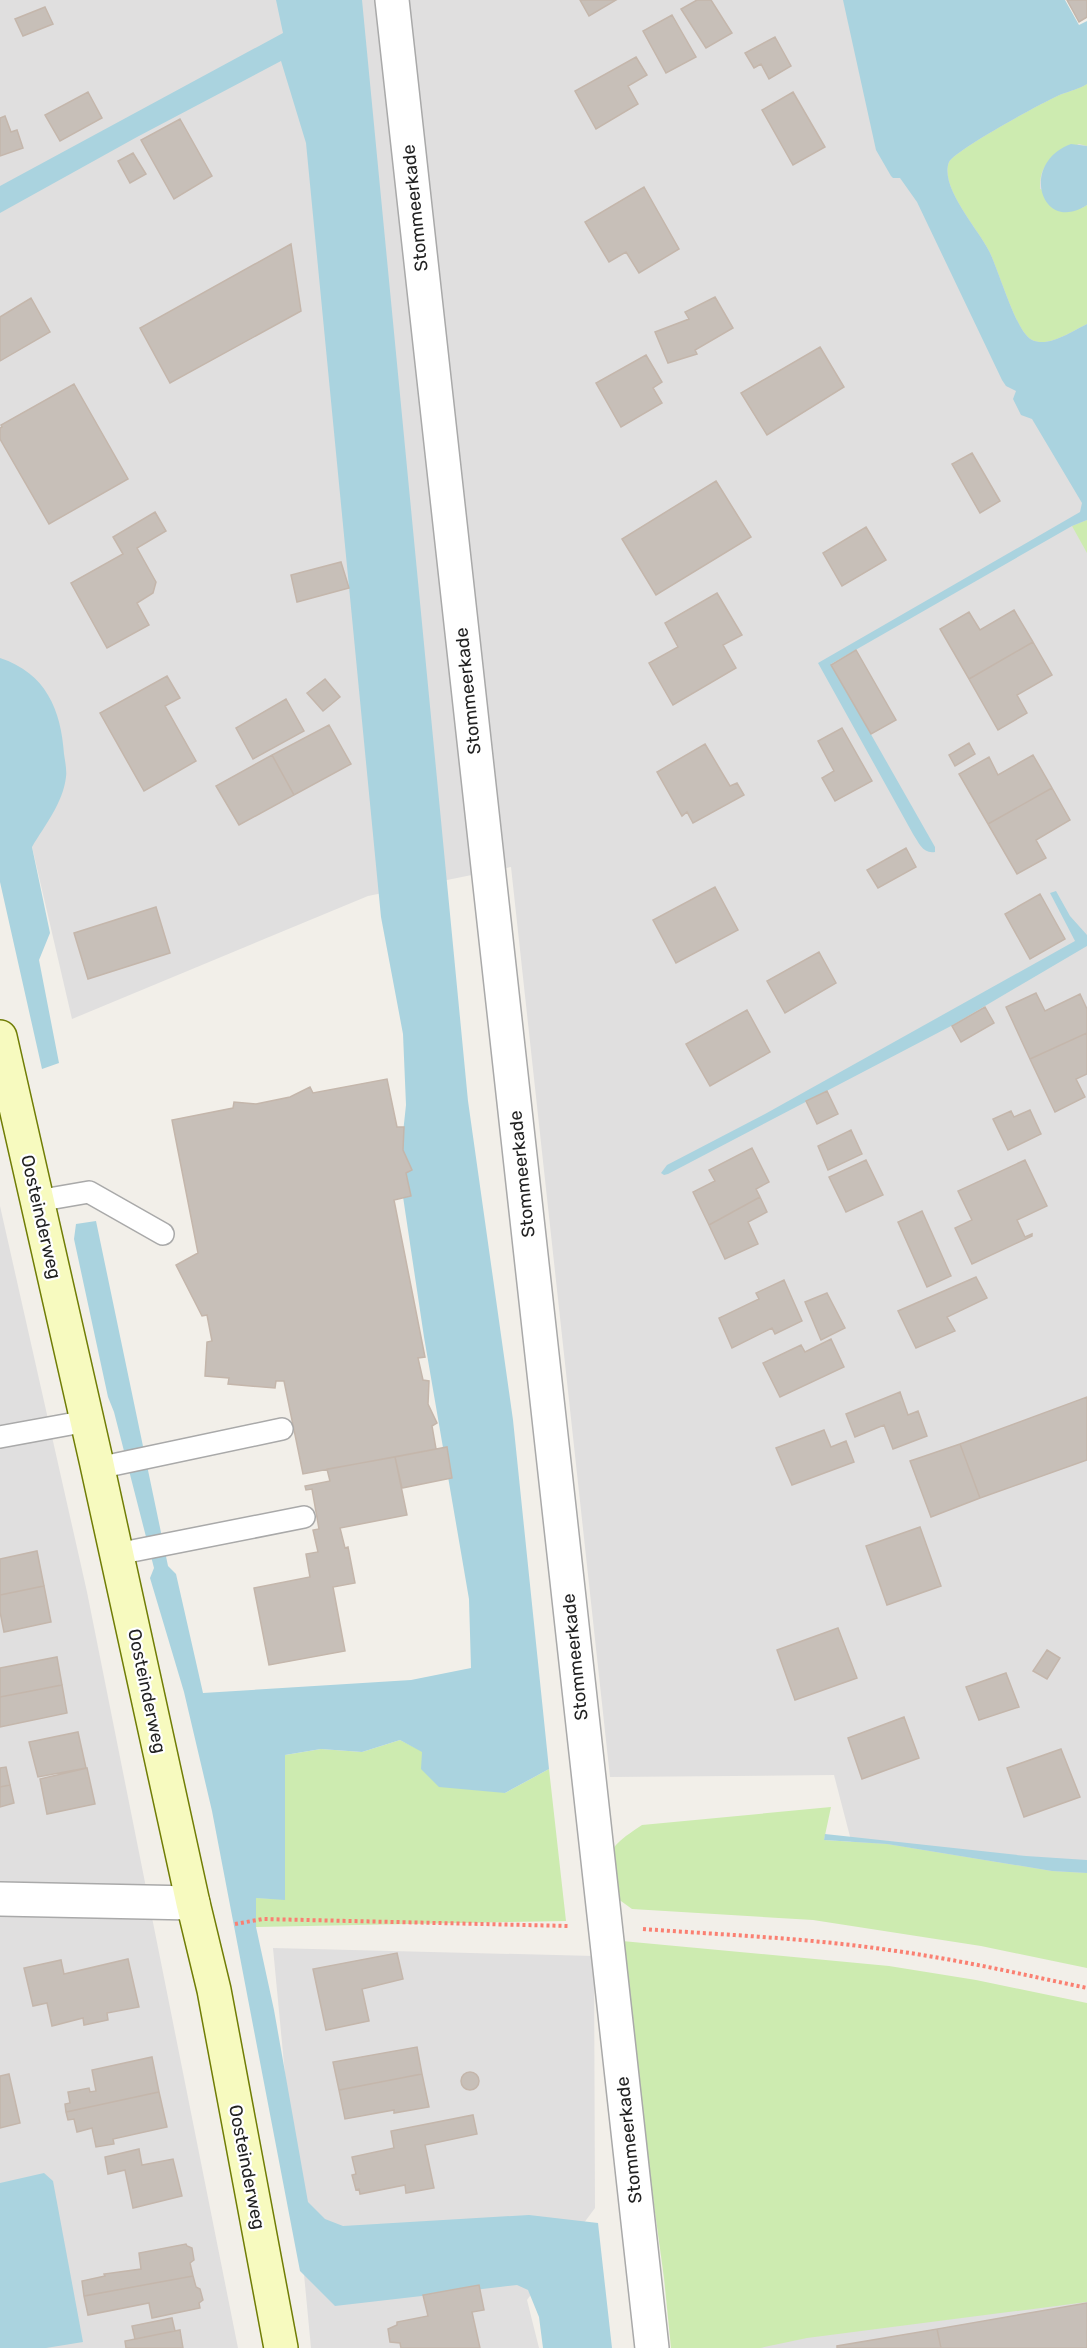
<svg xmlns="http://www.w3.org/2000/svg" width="1087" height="2348" font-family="Rubik,sans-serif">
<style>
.residential{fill:#e0dfdf}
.grass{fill:#cdebb0}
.water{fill:#aad3df}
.building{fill:#c7bfb8;stroke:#c4b6ab;stroke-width:1.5}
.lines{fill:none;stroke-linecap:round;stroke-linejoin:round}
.lane-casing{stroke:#a9a9a9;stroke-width:24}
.street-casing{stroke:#a9a9a9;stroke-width:36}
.secondary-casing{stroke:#707d05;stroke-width:36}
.path{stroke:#fa8072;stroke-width:4;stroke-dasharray:3 3;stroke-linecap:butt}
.lane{stroke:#fff;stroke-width:21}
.street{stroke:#fff;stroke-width:33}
.secondary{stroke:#f7fabf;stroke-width:33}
.labels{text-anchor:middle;stroke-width:4.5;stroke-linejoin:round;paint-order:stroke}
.street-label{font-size:18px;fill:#222;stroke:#fff}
</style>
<rect width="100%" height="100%" fill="#f2efe9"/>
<path class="residential" d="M 0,0 L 1006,0 L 1087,59 L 1087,1894 L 860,1875 L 834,1775 L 610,1777 L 511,867 L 368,896 L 72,1019 L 0,709 Z
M 0,1206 L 87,1592 L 238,2348 L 0,2348 Z
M 273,1948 L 594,1956 L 595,2208 L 527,2300 L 539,2348 L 311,2348 Z
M 1087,2282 L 1087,2348 L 722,2348 Z"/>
<path class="grass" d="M 1087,84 L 1087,146 L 1079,144 C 1057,154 1039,160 1040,189 L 1082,208 L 1087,205 L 1087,324 C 1072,331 1049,348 1032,340 C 1016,333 999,270 989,251 C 979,230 939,187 949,162 C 955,150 1045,101 1062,94 C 1070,91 1079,89 1087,84 Z
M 1087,520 L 1087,553 L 1072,526 Z
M 400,1740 L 505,1793 L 549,1769 L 566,1921 L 256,1927 L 256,1898 L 285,1899 L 285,1755 L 321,1749 L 362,1752 Z
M 831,1807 L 824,1840 L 887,1844 L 1052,1871 L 1087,1873 L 1087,1968 L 981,1946 L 813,1920 L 632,1909 L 614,1896 C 606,1853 604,1850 642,1825 Z
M 622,1941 L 889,1966 L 976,1980 L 1087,2003 L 1087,2302 L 807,2338 L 760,2348 L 671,2348 L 664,2278 L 623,1977 Z"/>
<path class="water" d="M 276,0 L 362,0 L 468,1101 L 513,1420 L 549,1769 L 505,1793 L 439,1787 L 421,1769 L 422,1752 L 400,1740 L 362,1752 L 321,1749 L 285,1755 L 285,1900 L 256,1898 L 256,1927 L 274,2010 L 308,2202 L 325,2219 L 343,2226 L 529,2215 L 598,2223 L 612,2348 L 543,2348 L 539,2317 L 528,2290 L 517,2285 L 335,2306 L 300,2271 L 212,1811 L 184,1692 L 150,1578 L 154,1568 L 114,1412 L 108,1397 L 74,1239 L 76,1224 L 96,1221 L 168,1566 L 176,1574 L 203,1693 L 411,1680 L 471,1668 L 469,1599 L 424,1337 L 399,1170 L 406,1105 L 403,1034 L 381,917 L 306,143 L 281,61 L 137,137 L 0,213 L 0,186 L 283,33 Z
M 843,0 L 1065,0 L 1079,25 L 1087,21 L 1087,84 C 1079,89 1070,91 1062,94 C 1045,101 955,150 949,162 C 939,187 979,230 989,251 C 999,270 1016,333 1032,340 C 1049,348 1072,331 1087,324 L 1087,520 L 1072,526 L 831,664 L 935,847 L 935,852 C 923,854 919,843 913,834 L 818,663 L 1080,512 L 1082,503 L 1032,419 L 1021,415 L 1013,399 L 1016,391 L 1006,386 L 1002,380 L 917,202 L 900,178 L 893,178 L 891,176 L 876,150 Z
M 1071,144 L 1087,146 L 1087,205 C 1041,235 1019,163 1071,144 Z
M 0,658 C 46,673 61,710 64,754 C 65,761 67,770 66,777 C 63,803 45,825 32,847 L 50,933 L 39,960 L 59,1063 L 42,1069 L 0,882 Z
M 1056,891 L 1070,916 L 1087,935 L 1087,946 L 951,1026 L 668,1174 L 664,1175 L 661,1173 L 667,1165 L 765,1114 L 1075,941 L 1050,893 Z
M 825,1834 L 1026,1856 L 1087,1860 L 1087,1873 L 1052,1871 L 887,1844 L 824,1840 Z
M 44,2173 L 53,2181 L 83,2342 L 46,2348 L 0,2348 L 0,2183 Z"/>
<path class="building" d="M 580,0 L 616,0 L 589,16 Z
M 697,0 L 711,0 L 732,33 L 706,48 L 681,9 Z
M 1067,0 L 1087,0 L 1087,17 L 1079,22 Z
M 45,7 L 53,24 L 23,36 L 15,19 Z
M 672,15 L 696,57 L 666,73 L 643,31 Z
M 775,37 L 791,66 L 769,79 L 761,64 L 754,68 L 745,53 Z
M 636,57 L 647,75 L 628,86 L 638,104 L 596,129 L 575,91 Z
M 88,92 L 102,118 L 60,141 L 45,115 Z
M 793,92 L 825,147 L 793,165 L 762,110 Z
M 5,116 L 11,132 L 17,130 L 23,148 L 0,156 L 0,118 Z
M 180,119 L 212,176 L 174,199 L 141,140 Z
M 133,153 L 146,174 L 130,183 L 118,161 Z
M 644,187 L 679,249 L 639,273 L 626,252 L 609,262 L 585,222 Z
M 291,244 L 301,311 L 170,383 L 140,328 Z
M 715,297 L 733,328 L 695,350 L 697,354 L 668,363 L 655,332 L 689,319 L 685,312 Z
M 31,298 L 50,332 L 0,361 L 0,317 Z
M 820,347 L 844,387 L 767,435 L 741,393 Z
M 646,355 L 662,382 L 653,388 L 662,403 L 621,427 L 596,383 Z
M 74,384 L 128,479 L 49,524 L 0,439 L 0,428 L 2,427 L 1,425 Z
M 972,453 L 1000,501 L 980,513 L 952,464 Z
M 716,481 L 751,537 L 656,595 L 622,539 Z
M 155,512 L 166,531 L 137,548 L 156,582 L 153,593 L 137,603 L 149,625 L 107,648 L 71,583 L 123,554 L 113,537 Z
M 866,527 L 886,560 L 842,586 L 823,553 Z
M 341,562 L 349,588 L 297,602 L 291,575 Z
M 717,593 L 742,635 L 723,645 L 736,668 L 673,705 L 649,663 L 678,647 L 665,623 Z
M 1014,610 L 1033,642 L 969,679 L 940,629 L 969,612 L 980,630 Z
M 1033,642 L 1052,675 L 1017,695 L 1027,713 L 998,730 L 969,679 Z
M 856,650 L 896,720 L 871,734 L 831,665 Z
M 167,676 L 180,698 L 165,706 L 196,761 L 144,791 L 100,713 Z
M 325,679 L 340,697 L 323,711 L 307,693 Z
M 286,699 L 304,731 L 253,759 L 236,728 Z
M 329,725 L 351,764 L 294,795 L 272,755 Z
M 842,728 L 872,781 L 835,801 L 822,778 L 834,771 L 818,741 Z
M 969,743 L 975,754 L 955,766 L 949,755 Z
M 705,744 L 730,786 L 737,783 L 744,795 L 693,823 L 687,812 L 682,816 L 657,772 Z
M 272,755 L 294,795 L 239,825 L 216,786 Z
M 1033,755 L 1052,788 L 988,824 L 959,774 L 989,757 L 998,775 Z
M 1052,788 L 1070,820 L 1036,840 L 1046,858 L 1017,874 L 988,824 Z
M 906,848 L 916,867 L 878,888 L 867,870 Z
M 715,887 L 738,930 L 676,963 L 653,920 Z
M 1040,894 L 1065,939 L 1030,959 L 1005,914 Z
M 156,907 L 170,953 L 88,979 L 74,933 Z
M 819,952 L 836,983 L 785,1013 L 767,981 Z
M 1036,993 L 1045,1011 L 1080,994 L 1087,1009 L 1087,1033 L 1030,1059 L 1006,1007 Z
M 985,1007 L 994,1023 L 961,1042 L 952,1026 Z
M 747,1010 L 770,1052 L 710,1086 L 686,1044 Z
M 1087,1033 L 1087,1074 L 1076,1079 L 1085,1097 L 1055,1112 L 1030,1059 Z
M 387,1079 L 397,1127 L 404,1127 L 403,1150 L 412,1170 L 406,1173 L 411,1196 L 394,1200 L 425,1357 L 418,1358 L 423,1380 L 429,1381 L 428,1404 L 437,1423 L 432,1426 L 436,1449 L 303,1474 L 284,1381 L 276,1381 L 275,1388 L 228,1384 L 229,1378 L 205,1376 L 207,1342 L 212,1341 L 207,1315 L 202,1316 L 176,1265 L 198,1253 L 172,1120 L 233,1108 L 234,1102 L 256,1104 L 290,1097 L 310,1087 L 313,1093 Z
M 827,1091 L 838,1114 L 817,1124 L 806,1101 Z
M 1030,1110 L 1041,1134 L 1008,1150 L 993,1119 L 1011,1111 L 1014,1117 Z
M 851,1130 L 862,1154 L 828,1170 L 818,1146 Z
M 752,1148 L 769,1182 L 756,1189 L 760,1197 L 709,1225 L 693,1192 L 715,1181 L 709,1170 Z
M 866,1160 L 883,1195 L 846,1212 L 829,1177 Z
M 1025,1160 L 1047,1206 L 1017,1220 L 1025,1237 L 1032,1234 L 1032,1236 L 972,1264 L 955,1228 L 972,1220 L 958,1191 Z
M 760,1197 L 767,1212 L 748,1222 L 758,1244 L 725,1259 L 709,1225 Z
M 922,1211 L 951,1276 L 927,1287 L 898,1222 Z
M 976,1277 L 987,1298 L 947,1317 L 955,1331 L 916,1348 L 898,1311 Z
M 784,1280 L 802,1321 L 775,1334 L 772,1328 L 732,1348 L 719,1318 L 759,1299 L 756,1293 Z
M 827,1293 L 845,1328 L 821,1340 L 805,1302 Z
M 831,1339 L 844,1367 L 780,1397 L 763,1363 L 801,1345 L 805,1352 Z
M 900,1392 L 908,1415 L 918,1411 L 927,1436 L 893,1449 L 884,1425 L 855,1437 L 846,1414 Z
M 1087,1397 L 1087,1460 L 980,1498 L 960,1444 Z
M 824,1430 L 831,1447 L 846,1441 L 854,1462 L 792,1485 L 776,1448 Z
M 960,1444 L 980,1498 L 931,1517 L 910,1461 Z
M 447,1447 L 452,1478 L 402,1488 L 395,1457 Z
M 395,1457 L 407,1515 L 340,1528 L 345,1548 L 348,1547 L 355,1583 L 333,1587 L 345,1651 L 269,1665 L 254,1588 L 310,1577 L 306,1554 L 318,1552 L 313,1530 L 319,1529 L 312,1489 L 306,1490 L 305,1486 L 330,1481 L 327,1469 Z
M 920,1527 L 941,1586 L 887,1605 L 866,1546 Z
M 37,1551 L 44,1586 L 0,1595 L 0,1559 Z
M 44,1586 L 51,1622 L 4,1632 L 0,1612 L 0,1595 Z
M 838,1628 L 857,1678 L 795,1700 L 777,1650 Z
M 1047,1650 L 1060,1658 L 1047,1679 L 1033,1671 Z
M 57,1657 L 62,1685 L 0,1697 L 0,1668 Z
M 1006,1673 L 1019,1707 L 979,1720 L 966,1687 Z
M 62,1685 L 67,1713 L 0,1727 L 0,1697 Z
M 904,1717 L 919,1758 L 862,1779 L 848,1738 Z
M 78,1732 L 86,1768 L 38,1777 L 29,1742 Z
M 1061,1749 L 1080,1797 L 1024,1817 L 1007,1768 Z
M 6,1767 L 10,1785 L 0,1787 L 0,1768 Z
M 87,1768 L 95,1804 L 47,1814 L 40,1779 Z
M 10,1785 L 14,1803 L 0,1807 L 0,1787 Z
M 397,1953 L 403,1979 L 362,1989 L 369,2021 L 326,2030 L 313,1969 Z
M 128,1959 L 139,2007 L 107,2013 L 108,2020 L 84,2025 L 83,2018 L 52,2026 L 47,2003 L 33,2006 L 24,1968 L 61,1960 L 64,1974 Z
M 417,2047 L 422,2074 L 339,2090 L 333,2062 Z
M 152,2057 L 159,2092 L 66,2112 L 65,2104 L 70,2103 L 68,2092 L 89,2088 L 90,2092 L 96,2091 L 92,2070 Z
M461 2081a9 9 0 1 1 18 0a9 9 0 1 1-18 0Z
M 9,2074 L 20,2123 L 0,2128 L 0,2076 Z
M 422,2074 L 429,2107 L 394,2113 L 394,2110 L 345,2119 L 339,2090 Z
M 159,2092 L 167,2127 L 113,2139 L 114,2144 L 96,2147 L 92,2128 L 77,2132 L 74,2119 L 68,2120 L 66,2112 Z
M 473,2115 L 477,2134 L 425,2145 L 434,2188 L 406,2193 L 405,2185 L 360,2194 L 359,2189 L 356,2190 L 352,2175 L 356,2174 L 352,2157 L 394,2148 L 391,2131 Z
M 139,2149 L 142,2165 L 173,2159 L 182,2196 L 133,2208 L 125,2170 L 108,2174 L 105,2157 Z
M 186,2244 L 187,2246 L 192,2248 L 194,2260 L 190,2263 L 193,2276 L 84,2296 L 82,2281 L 105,2276 L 104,2274 L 141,2269 L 139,2253 Z
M 193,2276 L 196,2287 L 200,2289 L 203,2300 L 199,2303 L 200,2308 L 152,2318 L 149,2303 L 88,2315 L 84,2296 Z
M 479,2285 L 484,2310 L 472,2312 L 480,2348 L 401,2348 L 400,2343 L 390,2342 L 388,2329 L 397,2325 L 397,2322 L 428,2316 L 423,2295 Z
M 1087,2303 L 1087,2348 L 941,2348 L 937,2329 Z
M 172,2318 L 175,2331 L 135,2339 L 132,2326 Z
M 937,2329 L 941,2348 L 837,2348 L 837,2346 Z
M 180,2330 L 183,2348 L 126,2348 L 125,2341 Z"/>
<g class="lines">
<g class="lane-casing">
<path id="lane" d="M 37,1201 L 89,1192 L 163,1234
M 0,1437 L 87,1421
M 98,1468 L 282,1429
M 117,1554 L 304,1517"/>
</g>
<g class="street-casing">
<path id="street" d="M 392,0 L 652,2348
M 0,1899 L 193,1903"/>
</g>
<g class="secondary-casing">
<path id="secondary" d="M 0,1037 L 96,1460 L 193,1903 L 214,1990 L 281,2348"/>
</g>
<path class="path" d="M 235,1924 L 263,1919 L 569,1926
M 643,1929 C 725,1935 808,1938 889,1950 C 956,1959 1021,1974 1087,1988"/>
<use href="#lane" class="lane"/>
<use href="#street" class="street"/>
<use href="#secondary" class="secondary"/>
</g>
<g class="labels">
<g class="street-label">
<text transform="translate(415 208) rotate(-96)" y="6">Stommeerkade</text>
<text transform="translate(468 691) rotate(-96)" y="6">Stommeerkade</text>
<text transform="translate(522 1174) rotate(-96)" y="6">Stommeerkade</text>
<text transform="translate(41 1217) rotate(77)" y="6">Oosteinderweg</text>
<text transform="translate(575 1657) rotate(-96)" y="6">Stommeerkade</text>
<text transform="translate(147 1691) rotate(78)" y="6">Oosteinderweg</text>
<text transform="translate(629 2140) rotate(-96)" y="6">Stommeerkade</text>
<text transform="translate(247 2167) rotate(79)" y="6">Oosteinderweg</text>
</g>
</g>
</svg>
